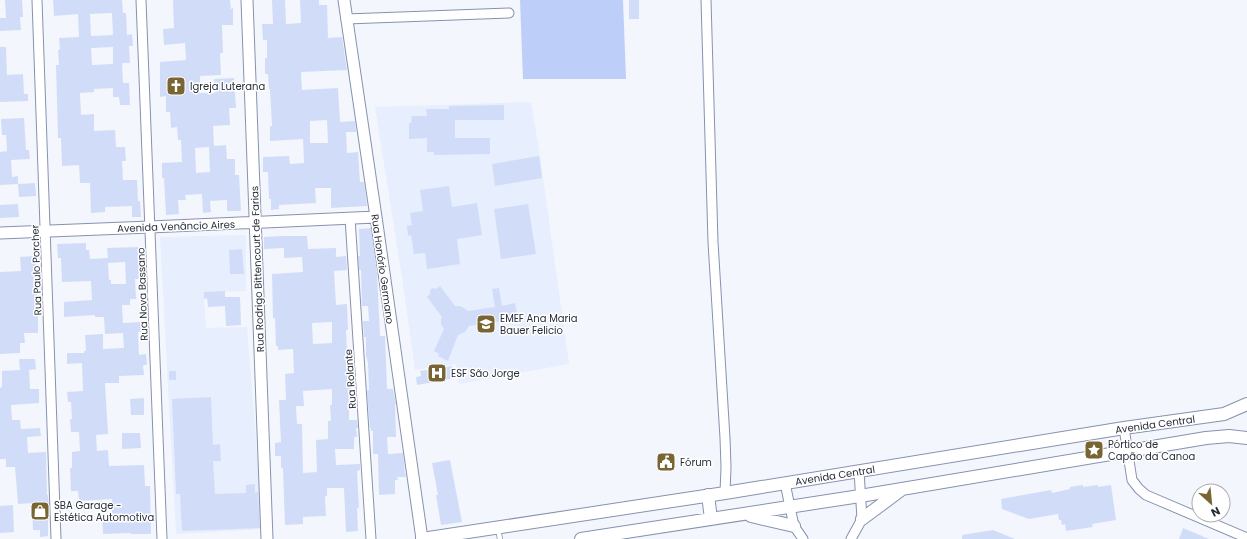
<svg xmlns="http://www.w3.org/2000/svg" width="1247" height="539" font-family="Poppins,sans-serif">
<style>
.built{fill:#e7eefd}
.green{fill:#bdcef9}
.building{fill:#d1ddf8;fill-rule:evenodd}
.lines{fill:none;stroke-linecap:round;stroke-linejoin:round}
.service-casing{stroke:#8692af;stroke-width:6}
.minor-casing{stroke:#8692af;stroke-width:11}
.tertiary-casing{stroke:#8692af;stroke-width:13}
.secondary-casing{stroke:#8692af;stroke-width:14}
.service{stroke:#fff;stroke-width:4.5}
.minor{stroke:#fff;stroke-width:9}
.tertiary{stroke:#fff;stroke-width:11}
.secondary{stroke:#fff;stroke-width:12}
.labels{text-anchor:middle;stroke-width:3;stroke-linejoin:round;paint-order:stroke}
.poi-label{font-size:10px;fill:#282d38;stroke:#fff;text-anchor:start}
.street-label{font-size:10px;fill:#282d38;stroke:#fff}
</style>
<rect width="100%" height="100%" fill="#f3f6fc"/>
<path class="built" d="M 531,102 L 540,156 L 569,364 L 459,384 L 456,364 L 415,370 L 403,284 L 375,107 Z
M 246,235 L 246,291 L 204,292 L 204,299 L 206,328 L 247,327 L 263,529 L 176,534 L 160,237 Z"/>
<path class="green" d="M 520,0 L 623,0 L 626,79 L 523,79 Z"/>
<path class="building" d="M 5,0 L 22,0 L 23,17 L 20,17 L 21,30 L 0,31 L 0,18 L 6,18 Z
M 53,0 L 122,0 L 123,13 L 126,13 L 127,35 L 132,34 L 133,46 L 129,46 L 130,63 L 122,63 L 123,83 L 129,83 L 130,105 L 120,105 L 119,97 L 113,97 L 113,88 L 94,89 L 94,92 L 80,93 L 81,115 L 94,114 L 94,131 L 115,130 L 116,147 L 125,147 L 126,161 L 122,161 L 123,180 L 137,180 L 138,201 L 140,201 L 141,217 L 132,217 L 132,206 L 105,207 L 105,212 L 91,213 L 90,183 L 80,183 L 79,165 L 62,166 L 61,138 L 58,138 L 56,65 L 59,65 L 58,50 L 60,49 L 59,38 L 79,37 L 78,14 L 54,16 ZM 112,13 L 113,35 L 91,36 L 90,14 ZM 113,47 L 113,64 L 92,65 L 91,48 Z
M 173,0 L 230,0 L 231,9 L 233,8 L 233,25 L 222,25 L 223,53 L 220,53 L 221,75 L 200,76 L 200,93 L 215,93 L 214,79 L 234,78 L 236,108 L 229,108 L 230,125 L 213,126 L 214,146 L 226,145 L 227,159 L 235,159 L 235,175 L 239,175 L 241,211 L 227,211 L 227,200 L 210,201 L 211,212 L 203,213 L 202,194 L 185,195 L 186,200 L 178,200 L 179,214 L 166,215 L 164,178 L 162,178 L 162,163 L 182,162 L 181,140 L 178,140 L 177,127 L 171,128 L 170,112 L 166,112 L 166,96 L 160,97 L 160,62 L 186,60 L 185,43 L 164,45 L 163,29 L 174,28 ZM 209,147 L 210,172 L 196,173 L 195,148 Z
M 272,0 L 285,0 L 286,24 L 301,23 L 300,0 L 319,0 L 319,5 L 327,5 L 328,38 L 342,37 L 347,70 L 301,72 L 302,90 L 338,88 L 340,122 L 355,121 L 356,132 L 346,132 L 347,153 L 358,152 L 360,182 L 364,182 L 367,206 L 331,208 L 331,188 L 315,188 L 316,203 L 279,205 L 279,209 L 271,210 L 271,199 L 269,199 L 268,172 L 263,172 L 263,157 L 289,156 L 290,164 L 304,163 L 303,139 L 270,141 L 270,126 L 272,126 L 270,89 L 269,89 L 268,74 L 265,74 L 265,58 L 267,58 L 267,40 L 263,40 L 262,24 L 273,24 ZM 327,120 L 328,143 L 310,143 L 310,121 Z
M 629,0 L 639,0 L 639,19 L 629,19 Z
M 0,47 L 6,47 L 7,75 L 23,74 L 24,94 L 28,94 L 28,101 L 0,102 Z
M 504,105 L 504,120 L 455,120 L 455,138 L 490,138 L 490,154 L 434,155 L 434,152 L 427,152 L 427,138 L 409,139 L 409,123 L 411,123 L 412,116 L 427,116 L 426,109 L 449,109 L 449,106 Z
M 24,118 L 26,150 L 29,150 L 30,159 L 11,160 L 12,177 L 18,176 L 18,184 L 35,183 L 36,196 L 19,197 L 18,184 L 0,185 L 0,152 L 7,151 L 6,135 L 2,135 L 1,119 Z
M 539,156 L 542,178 L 495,186 L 492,164 Z
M 449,186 L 452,207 L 477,203 L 482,235 L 457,239 L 460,264 L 427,269 L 425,253 L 414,254 L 411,235 L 408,236 L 407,226 L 412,225 L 410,213 L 423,211 L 420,190 Z
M 18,204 L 19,217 L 0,218 L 0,205 Z
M 528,204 L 536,254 L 501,259 L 494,209 Z
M 371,228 L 377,274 L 380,336 L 385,336 L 387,389 L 393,389 L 396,404 L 395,404 L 396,437 L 387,437 L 388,454 L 403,453 L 405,473 L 406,477 L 397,477 L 398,480 L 395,480 L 395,494 L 379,495 L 378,454 L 373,454 L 373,431 L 371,431 L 371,428 L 370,428 L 367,392 L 368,390 L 369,390 L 368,363 L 366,355 L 366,337 L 364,337 L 363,321 L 369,321 L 368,306 L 362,306 L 361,270 L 359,270 L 358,256 L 360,256 L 359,229 Z
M 282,236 L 307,236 L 308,249 L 336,248 L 336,257 L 346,256 L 347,270 L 334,271 L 336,305 L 347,304 L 348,330 L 346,330 L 347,354 L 353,354 L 353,371 L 350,371 L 351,393 L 355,392 L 356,404 L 349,405 L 349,420 L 357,420 L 358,428 L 356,428 L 357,437 L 354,437 L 354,449 L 335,449 L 336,465 L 360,464 L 360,470 L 357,471 L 359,508 L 357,508 L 358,531 L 346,532 L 344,488 L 327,488 L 327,496 L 325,496 L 326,516 L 303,517 L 303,524 L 285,525 L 283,468 L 281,468 L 281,456 L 275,456 L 275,443 L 281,442 L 279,400 L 286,400 L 285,374 L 294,373 L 293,349 L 278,350 L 278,346 L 276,346 L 275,318 L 273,318 L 272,274 L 303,272 L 302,257 L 284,258 L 284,248 L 264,249 L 264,237 ZM 332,322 L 332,343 L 313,344 L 312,323 ZM 332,389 L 332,405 L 330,405 L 331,421 L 328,421 L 328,439 L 316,440 L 317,472 L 303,473 L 302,424 L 297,424 L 296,406 L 304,406 L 303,391 Z
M 86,243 L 86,250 L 89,250 L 90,259 L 108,258 L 107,248 L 140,247 L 142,279 L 135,279 L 136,299 L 130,299 L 130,305 L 122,305 L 123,323 L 143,322 L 143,332 L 138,332 L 139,355 L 146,354 L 147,365 L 143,365 L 144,375 L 119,376 L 119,383 L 105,383 L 108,434 L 96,435 L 97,451 L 108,450 L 109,466 L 144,465 L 145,486 L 150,486 L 151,534 L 131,534 L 131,533 L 103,534 L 102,514 L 112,514 L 112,499 L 79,501 L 78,491 L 71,491 L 70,468 L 72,468 L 72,452 L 80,451 L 79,432 L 71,432 L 70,419 L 72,419 L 71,402 L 68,402 L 67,392 L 83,391 L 82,363 L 67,364 L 67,353 L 84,353 L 84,351 L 86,351 L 85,335 L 103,334 L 103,349 L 124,348 L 123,333 L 105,334 L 104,317 L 95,317 L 95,315 L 64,317 L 64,302 L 92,300 L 91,281 L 62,282 L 61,258 L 58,258 L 57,244 ZM 125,262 L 126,284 L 111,284 L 111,280 L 109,280 L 108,263 Z
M 242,249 L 244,274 L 230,274 L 229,250 Z
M 35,256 L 37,298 L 35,298 L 35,316 L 38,316 L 38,333 L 24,333 L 25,343 L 20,343 L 20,353 L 0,354 L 0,272 L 21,271 L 20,257 Z
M 440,286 L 455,306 L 460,306 L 464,308 L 468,311 L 495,307 L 492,289 L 499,288 L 502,306 L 515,303 L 518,319 L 469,326 L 465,332 L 458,335 L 448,361 L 438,356 L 439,354 L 434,351 L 444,329 L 441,324 L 441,320 L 442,317 L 427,297 L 430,294 L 430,290 L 433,288 L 436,289 Z
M 225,291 L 225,297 L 240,297 L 241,325 L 226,326 L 225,306 L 208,307 L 207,298 L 204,299 L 204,292 Z
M 19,359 L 35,359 L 36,369 L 29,370 L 30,389 L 39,389 L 39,403 L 11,405 L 12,420 L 20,420 L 21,429 L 40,428 L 41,436 L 27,437 L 28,453 L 46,452 L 47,495 L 48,495 L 49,512 L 48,512 L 48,536 L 40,537 L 40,530 L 33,530 L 32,503 L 18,504 L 15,467 L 6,467 L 6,459 L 0,459 L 0,388 L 2,387 L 2,371 L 20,370 Z
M 452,366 L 455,378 L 417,385 L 416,377 L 421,376 L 420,371 Z
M 169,371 L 176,371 L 176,380 L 169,380 Z
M 211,397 L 213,445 L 220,444 L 221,461 L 213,461 L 215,494 L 246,493 L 246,485 L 255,484 L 255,493 L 258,492 L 260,528 L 182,531 L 180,494 L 176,494 L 172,399 Z
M 144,398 L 144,415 L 131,415 L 130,399 Z
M 122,433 L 140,433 L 141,448 L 122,449 Z
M 450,460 L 462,522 L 441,525 L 436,495 L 438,495 L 432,463 Z
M 1083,485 L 1083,487 L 1098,485 L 1098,487 L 1111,485 L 1116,520 L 1092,524 L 1093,527 L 1066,531 L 1065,524 L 1062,525 L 1061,520 L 1059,520 L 1058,514 L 1029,519 L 1002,509 L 1001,499 L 1051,490 L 1052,493 L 1070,489 L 1070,487 Z
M 13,505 L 14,532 L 0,533 L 0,506 Z
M 1183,528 L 1209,539 L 1179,539 Z
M 993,530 L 1015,539 L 962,539 L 962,535 Z"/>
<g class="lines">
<g class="service-casing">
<path id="service" d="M 498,529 L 500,539"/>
</g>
<g class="minor-casing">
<path id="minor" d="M 37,0 L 56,539
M 141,0 L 162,539
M 706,0 L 713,242 L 725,438 L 726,467 L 725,493
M 346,19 L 509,13
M 350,218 L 371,539
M 1124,428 L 1132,480 L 1139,489 L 1146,495 L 1247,538
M 785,483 L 794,526 L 803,539
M 851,539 L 862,519 L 859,471"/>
</g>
<g class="tertiary-casing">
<path id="tertiary" d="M 247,0 L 267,539
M 344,0 L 376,217 L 422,539
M 0,233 L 150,227 L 376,217"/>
</g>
<g class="secondary-casing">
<path id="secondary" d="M 708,495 L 711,519
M 751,516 L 794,526
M 862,519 L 901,490
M 422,539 L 725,493 L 1124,428 L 1224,414 L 1247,404
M 581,539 L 860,496 L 1206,438 L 1229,436 L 1247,438"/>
</g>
<use href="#service" class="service"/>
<use href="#minor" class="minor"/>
<use href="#tertiary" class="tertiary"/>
<use href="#secondary" class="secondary"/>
</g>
<defs>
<g id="church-square" transform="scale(1)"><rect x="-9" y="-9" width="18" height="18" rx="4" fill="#796534" stroke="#fff"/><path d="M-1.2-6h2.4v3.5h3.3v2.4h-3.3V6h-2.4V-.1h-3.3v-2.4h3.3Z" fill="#fff"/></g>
<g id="school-square" transform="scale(1)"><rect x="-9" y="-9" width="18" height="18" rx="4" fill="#796534" stroke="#fff"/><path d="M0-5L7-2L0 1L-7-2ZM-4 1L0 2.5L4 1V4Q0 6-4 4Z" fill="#fff"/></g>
<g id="hospital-square" transform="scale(1)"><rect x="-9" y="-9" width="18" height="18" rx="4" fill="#796534" stroke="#fff"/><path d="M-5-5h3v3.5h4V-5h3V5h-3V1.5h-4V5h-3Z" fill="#fff"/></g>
<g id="sight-square" transform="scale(1)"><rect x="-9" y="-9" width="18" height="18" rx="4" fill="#796534" stroke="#fff"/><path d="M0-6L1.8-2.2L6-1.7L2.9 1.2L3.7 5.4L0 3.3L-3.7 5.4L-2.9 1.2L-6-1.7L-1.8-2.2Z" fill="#fff"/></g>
<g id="civic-square" transform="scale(1)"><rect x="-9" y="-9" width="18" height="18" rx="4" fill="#796534" stroke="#fff"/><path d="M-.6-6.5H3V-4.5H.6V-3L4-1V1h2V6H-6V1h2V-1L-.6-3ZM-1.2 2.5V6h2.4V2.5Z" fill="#fff"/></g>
<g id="shop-square" transform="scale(1)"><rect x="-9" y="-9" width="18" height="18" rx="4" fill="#796534" stroke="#fff"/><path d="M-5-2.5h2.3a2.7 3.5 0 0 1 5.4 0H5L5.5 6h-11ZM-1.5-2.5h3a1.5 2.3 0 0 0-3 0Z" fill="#fff"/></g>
</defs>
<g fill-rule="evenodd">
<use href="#church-square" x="176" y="86"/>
<use href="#school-square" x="486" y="324"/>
<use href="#hospital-square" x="437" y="373"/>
<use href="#sight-square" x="1094" y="450"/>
<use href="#civic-square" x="666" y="462"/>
<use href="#shop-square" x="40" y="511"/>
</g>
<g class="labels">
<g class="poi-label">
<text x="190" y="90">Igreja Luterana</text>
<text x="500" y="322">EMEF Ana Maria<tspan x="500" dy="12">Bauer Felicio</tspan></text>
<text x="451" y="377">ESF São Jorge</text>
<text x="1108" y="448">Pórtico de<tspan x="1108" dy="12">Capão da Canoa</tspan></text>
<text x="680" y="466">Fórum</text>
<text x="54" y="509">SBA Garage -<tspan x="54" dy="12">Estética Automotiva</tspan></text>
</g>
<g class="street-label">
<text transform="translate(176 226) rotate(-2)" y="4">Avenida Venâncio Aires</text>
<text transform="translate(257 269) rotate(-92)" y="4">Rua Rodrigo Bittencourt de Farias</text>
<text transform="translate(383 269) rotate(82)" y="4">Rua Honório Germano</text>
<text transform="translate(36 270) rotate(-92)" y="4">Rua Paulo Porcher</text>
<text transform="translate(142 294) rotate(-92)" y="4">Rua Nova Bassano</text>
<text transform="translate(350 379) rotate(-94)" y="4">Rua Rolante</text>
<text transform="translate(1155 424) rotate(-8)" y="4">Avenida Central</text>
<text transform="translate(835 475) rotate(-9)" y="4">Avenida Central</text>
</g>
</g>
<g transform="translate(1211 503) rotate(153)"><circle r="19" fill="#ffffff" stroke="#a9abaf"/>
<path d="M0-3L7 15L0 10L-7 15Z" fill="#796534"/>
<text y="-6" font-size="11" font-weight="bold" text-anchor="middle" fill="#282d38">N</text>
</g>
</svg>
